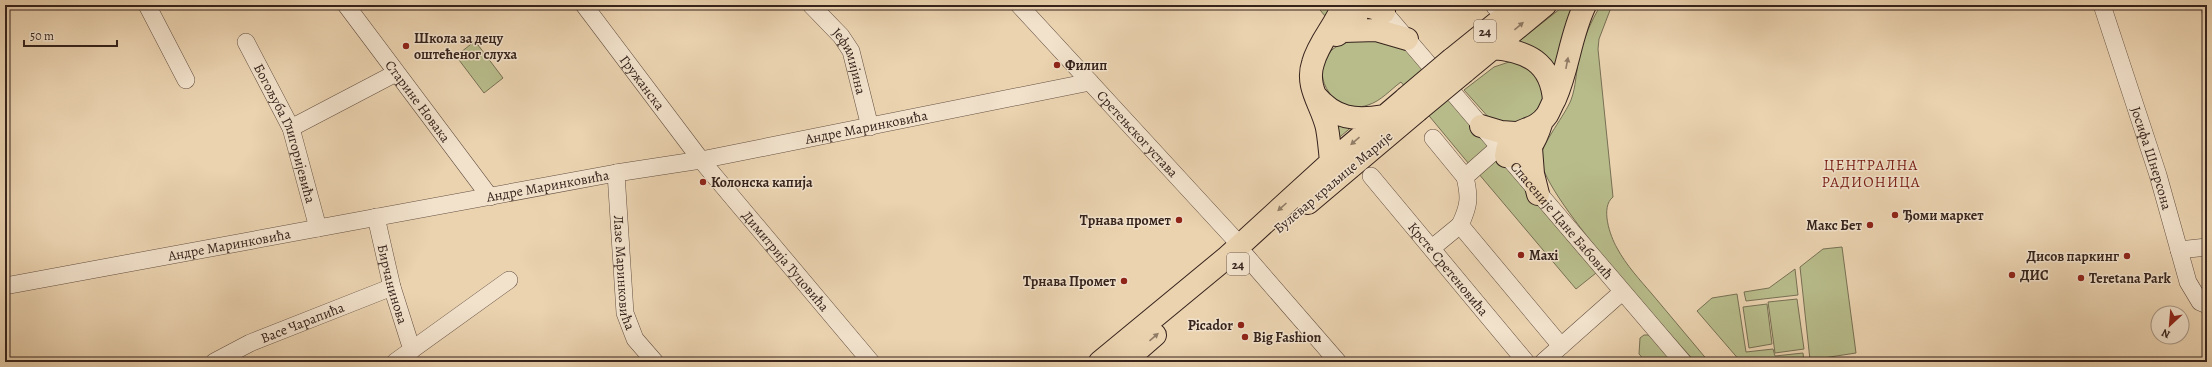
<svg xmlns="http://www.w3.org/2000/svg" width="2212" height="367" font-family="Alegreya,serif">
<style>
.green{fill:#b8bc8b;stroke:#777054}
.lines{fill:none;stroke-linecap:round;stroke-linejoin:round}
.minor-casing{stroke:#634f41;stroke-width:18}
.major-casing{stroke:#36231c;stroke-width:24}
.minor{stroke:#f2e2cc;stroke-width:17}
.major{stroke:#ebd3b0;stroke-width:22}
.major-bridge-casing{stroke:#36231c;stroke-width:24;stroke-linecap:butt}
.major-bridge{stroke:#ebd3b0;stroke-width:22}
.oneway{fill:#907b66}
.poi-dot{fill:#8f2418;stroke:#f2e2cc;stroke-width:1.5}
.labels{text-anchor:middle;stroke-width:3;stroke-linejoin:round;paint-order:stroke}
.shield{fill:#f2e2cc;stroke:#6e5c51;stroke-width:1}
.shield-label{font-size:13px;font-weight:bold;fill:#36231c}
.poi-label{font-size:14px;font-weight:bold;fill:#36231c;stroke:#f2e2cc;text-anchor:start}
.street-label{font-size:14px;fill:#36231c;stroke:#f2e2cc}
.neighbourhood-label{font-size:15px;letter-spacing:1px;fill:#7a1f14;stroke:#f2e2cc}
</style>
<rect width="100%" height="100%" fill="#ebd3b0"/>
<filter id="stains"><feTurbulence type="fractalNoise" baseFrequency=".005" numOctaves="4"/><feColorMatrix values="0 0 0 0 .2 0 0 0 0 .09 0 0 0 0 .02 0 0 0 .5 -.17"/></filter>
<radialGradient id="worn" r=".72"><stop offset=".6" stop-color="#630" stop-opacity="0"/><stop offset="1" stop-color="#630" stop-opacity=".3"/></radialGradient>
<path class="green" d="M 1316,5 L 1336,5 L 1325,27 L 1325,16 Z
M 1565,5 L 1578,5 L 1557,79 L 1518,42 Z
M 1601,5 L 1612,5 L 1599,39 L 1598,49 L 1613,197 C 1600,207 1610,236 1617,248 C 1626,265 1640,280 1652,294 C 1671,317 1690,339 1709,362 L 1695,362 C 1668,330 1536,190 1541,156 C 1543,142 1565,115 1571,100 C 1576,87 1576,71 1579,58 C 1583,39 1591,21 1601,5 Z
M 2201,5 L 2207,5 L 2207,23 L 2204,24 Z
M 1368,38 L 1403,48 L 1414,56 L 1489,147 L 1469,164 L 1401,82 C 1390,90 1381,101 1368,105 C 1335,117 1306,74 1333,49 C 1342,42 1357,40 1368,38 Z
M 475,41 L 503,78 L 484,93 L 456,56 Z
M 1512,61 L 1517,61 L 1540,76 L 1543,97 L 1541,104 L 1534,115 L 1514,124 L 1491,120 L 1464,90 L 1494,67 Z
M 1337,120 L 1354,125 L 1335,141 Z
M 1497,157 L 1596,273 L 1576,289 L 1478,173 Z
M 1842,247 L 1856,353 L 1810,360 L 1800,267 L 1823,249 Z
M 1795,269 L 1798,295 L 1746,301 L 1744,292 L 1769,288 Z
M 1737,294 L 1746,352 L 1773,349 L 1775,356 L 1803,353 L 1804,362 L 1741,362 L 1697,311 L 1712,298 Z
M 1797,299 L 1804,349 L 1775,353 L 1768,302 Z
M 1767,304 L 1772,344 L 1749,348 L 1743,307 Z
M 1644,335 L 1649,335 L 1674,362 L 1646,362 L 1639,354 L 1640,338 Z"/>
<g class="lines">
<g class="minor-casing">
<g id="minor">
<path d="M 147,5 L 186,80"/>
<path id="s1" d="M 346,5 L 490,197"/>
<path id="s2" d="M 584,5 L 701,160 L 871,362"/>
<path id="s3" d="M 811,5 L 841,36 L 851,51 L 870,127"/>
<path id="s4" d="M 1019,5 L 1240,245"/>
<path id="s5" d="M 1378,5 L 1683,362"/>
<path id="s6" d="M 2102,5 L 2158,175 L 2188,282 L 2200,302 L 2207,305"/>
<path d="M 1495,7 L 1498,5"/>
<path id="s7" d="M 246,42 L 291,128 L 318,228"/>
<path d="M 291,128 L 396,73"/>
<path d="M 1433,138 L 1465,177"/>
<path d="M 1499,147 L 1465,177 C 1470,198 1469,206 1460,225 L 1561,346"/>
<path id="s8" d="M 616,173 L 625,313 L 635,339 L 655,362"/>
<path id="s9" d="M 1371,176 L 1526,362"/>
<path id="s10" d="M 376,217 L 392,287 L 412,350"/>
<path d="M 1432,248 L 1460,225"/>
<path d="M 2179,250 L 2207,247"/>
<path d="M 1246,256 L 1338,362"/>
<path id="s11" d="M 5,286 L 616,173 L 701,160 L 1090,82"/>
<path id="s12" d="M 214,362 L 250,343 L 392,287"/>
<path d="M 395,362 L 509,280"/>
<path d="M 1543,362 L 1622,292"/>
</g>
</g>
<g class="major-casing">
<path id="major" d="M 1349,9 C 1361,3 1372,7 1384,12
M 1343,31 L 1376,30 L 1407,39
M 1337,35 L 1353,21 L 1362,5
M 1493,48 C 1527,51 1551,62 1554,100
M 1452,59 L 1519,5
M 1464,72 L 1545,5
M 1315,95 C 1335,119 1355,121 1384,116
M 1542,121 C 1536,140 1529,159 1506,156 C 1510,122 1531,137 1547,115 C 1550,110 1552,104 1555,99 C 1569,67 1570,36 1585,5
M 1481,126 L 1501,132 L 1515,133
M 1531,148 L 1533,174 L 1538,194
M 1331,162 C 1330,151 1329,139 1327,128 C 1322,105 1305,87 1313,63 C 1319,41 1336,25 1343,5
M 1308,203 L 1417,111
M 1100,362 L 1226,258 L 1331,162 L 1406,98
M 1124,362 L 1155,335"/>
</g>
<use href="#minor" class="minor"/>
<use href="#major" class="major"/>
<g class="major-bridge-casing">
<path id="major-bridge" d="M 1406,98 L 1452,59
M 1417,111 L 1464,72"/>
</g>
<use href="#major-bridge" class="major-bridge"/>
</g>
<defs><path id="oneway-solid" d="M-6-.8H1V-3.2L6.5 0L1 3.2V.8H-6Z"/></defs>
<g class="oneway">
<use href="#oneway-solid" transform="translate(1519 26) rotate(-40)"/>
<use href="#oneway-solid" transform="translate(1567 63) rotate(-79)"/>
<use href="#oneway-solid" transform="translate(1355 141) rotate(139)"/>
<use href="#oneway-solid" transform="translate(1282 207) rotate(138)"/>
<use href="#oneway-solid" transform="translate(1154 337) rotate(-41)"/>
</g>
<g class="poi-dot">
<circle cx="406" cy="46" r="4"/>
<circle cx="1057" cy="65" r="4"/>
<circle cx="703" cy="182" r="4"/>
<circle cx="1895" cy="215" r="4"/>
<circle cx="1179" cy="220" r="4"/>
<circle cx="1870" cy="225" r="4"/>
<circle cx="1521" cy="255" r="4"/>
<circle cx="2127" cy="256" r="4"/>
<circle cx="2012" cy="275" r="4"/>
<circle cx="2081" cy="278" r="4"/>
<circle cx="1124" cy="281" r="4"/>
<circle cx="1241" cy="325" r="4"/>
<circle cx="1245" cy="337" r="4"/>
</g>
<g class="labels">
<g class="shield">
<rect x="1474" y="20" width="22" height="22" rx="3"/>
<rect x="1227" y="253" width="22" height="22" rx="3"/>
</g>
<g class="shield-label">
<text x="1485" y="36">24</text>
<text x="1238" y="269">24</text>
</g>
<g class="poi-label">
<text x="414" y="43">Школа за децу<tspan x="414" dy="16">оштећеног слуха</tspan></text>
<text x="1065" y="70">Филип</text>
<text x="711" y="187">Колонска капија</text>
<text x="1903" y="220">Ђоми маркет</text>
<text x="1171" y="225" text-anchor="end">Трнава промет</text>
<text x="1862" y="230" text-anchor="end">Макс Бет</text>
<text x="1529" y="260">Maxi</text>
<text x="2119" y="261" text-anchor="end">Дисов паркинг</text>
<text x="2020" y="280">ДИС</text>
<text x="2089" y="283">Teretana Park</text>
<text x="1116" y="286" text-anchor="end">Трнава Промет</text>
<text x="1233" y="330" text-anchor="end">Picador</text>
<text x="1253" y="342">Big Fashion</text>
</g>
<g class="street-label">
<text dy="5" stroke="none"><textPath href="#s3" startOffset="70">Јефимијина</textPath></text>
<text dy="5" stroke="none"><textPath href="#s2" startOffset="97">Гружанска</textPath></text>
<text dy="5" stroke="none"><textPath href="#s1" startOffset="120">Старине Новака</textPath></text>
<text dy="5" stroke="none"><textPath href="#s11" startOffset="876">Андре Маринковића</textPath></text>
<text dy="5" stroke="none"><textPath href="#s7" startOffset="100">Богољуба Глигоријевића</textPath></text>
<text dy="5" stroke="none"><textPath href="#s4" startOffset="175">Сретењског устава</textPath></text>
<text dy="5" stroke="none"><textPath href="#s6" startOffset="161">Јосифа Шнерсона</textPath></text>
<text transform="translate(1333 182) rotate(-40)" y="5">Булевар краљице Марије</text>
<text dy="5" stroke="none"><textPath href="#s11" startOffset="552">Андре Маринковића</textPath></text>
<text dy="5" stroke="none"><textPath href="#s5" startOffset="283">Спасеније Цане Бабовић</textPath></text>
<text dy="5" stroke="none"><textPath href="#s11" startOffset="228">Андре Маринковића</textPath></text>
<text dy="5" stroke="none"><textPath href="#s2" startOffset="326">Димитрија Туцовића</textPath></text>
<text dy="5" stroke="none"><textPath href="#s9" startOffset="121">Крсте Сретеновића</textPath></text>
<text dy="5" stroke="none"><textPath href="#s8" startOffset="100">Лазе Маринковића</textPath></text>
<text dy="5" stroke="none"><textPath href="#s10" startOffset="69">Бирчанинова</textPath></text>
<text dy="5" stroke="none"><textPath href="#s12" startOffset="97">Васе Чарапића</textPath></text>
</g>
<g class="neighbourhood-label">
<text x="1871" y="170">ЦЕНТРАЛНА<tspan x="1871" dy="17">РАДИОНИЦА</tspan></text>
</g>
</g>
<rect width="2212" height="367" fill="none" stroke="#ebd3b0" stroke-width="20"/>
<rect x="6" y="6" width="2200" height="355" fill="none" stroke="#36231c" stroke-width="2"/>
<rect x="10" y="10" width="2192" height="347" fill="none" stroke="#36231c"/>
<g transform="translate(2170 325) rotate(206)"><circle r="19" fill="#f2e2cc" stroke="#a79686"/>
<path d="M0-3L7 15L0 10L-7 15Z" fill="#8f2418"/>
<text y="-6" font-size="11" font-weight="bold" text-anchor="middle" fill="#36231c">N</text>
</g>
<path d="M24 40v6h93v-6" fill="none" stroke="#36231c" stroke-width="2"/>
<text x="30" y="40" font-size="12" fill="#36231c" stroke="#f2e2cc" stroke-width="3" paint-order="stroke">50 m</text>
<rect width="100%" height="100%" filter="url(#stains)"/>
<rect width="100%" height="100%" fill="url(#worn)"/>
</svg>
